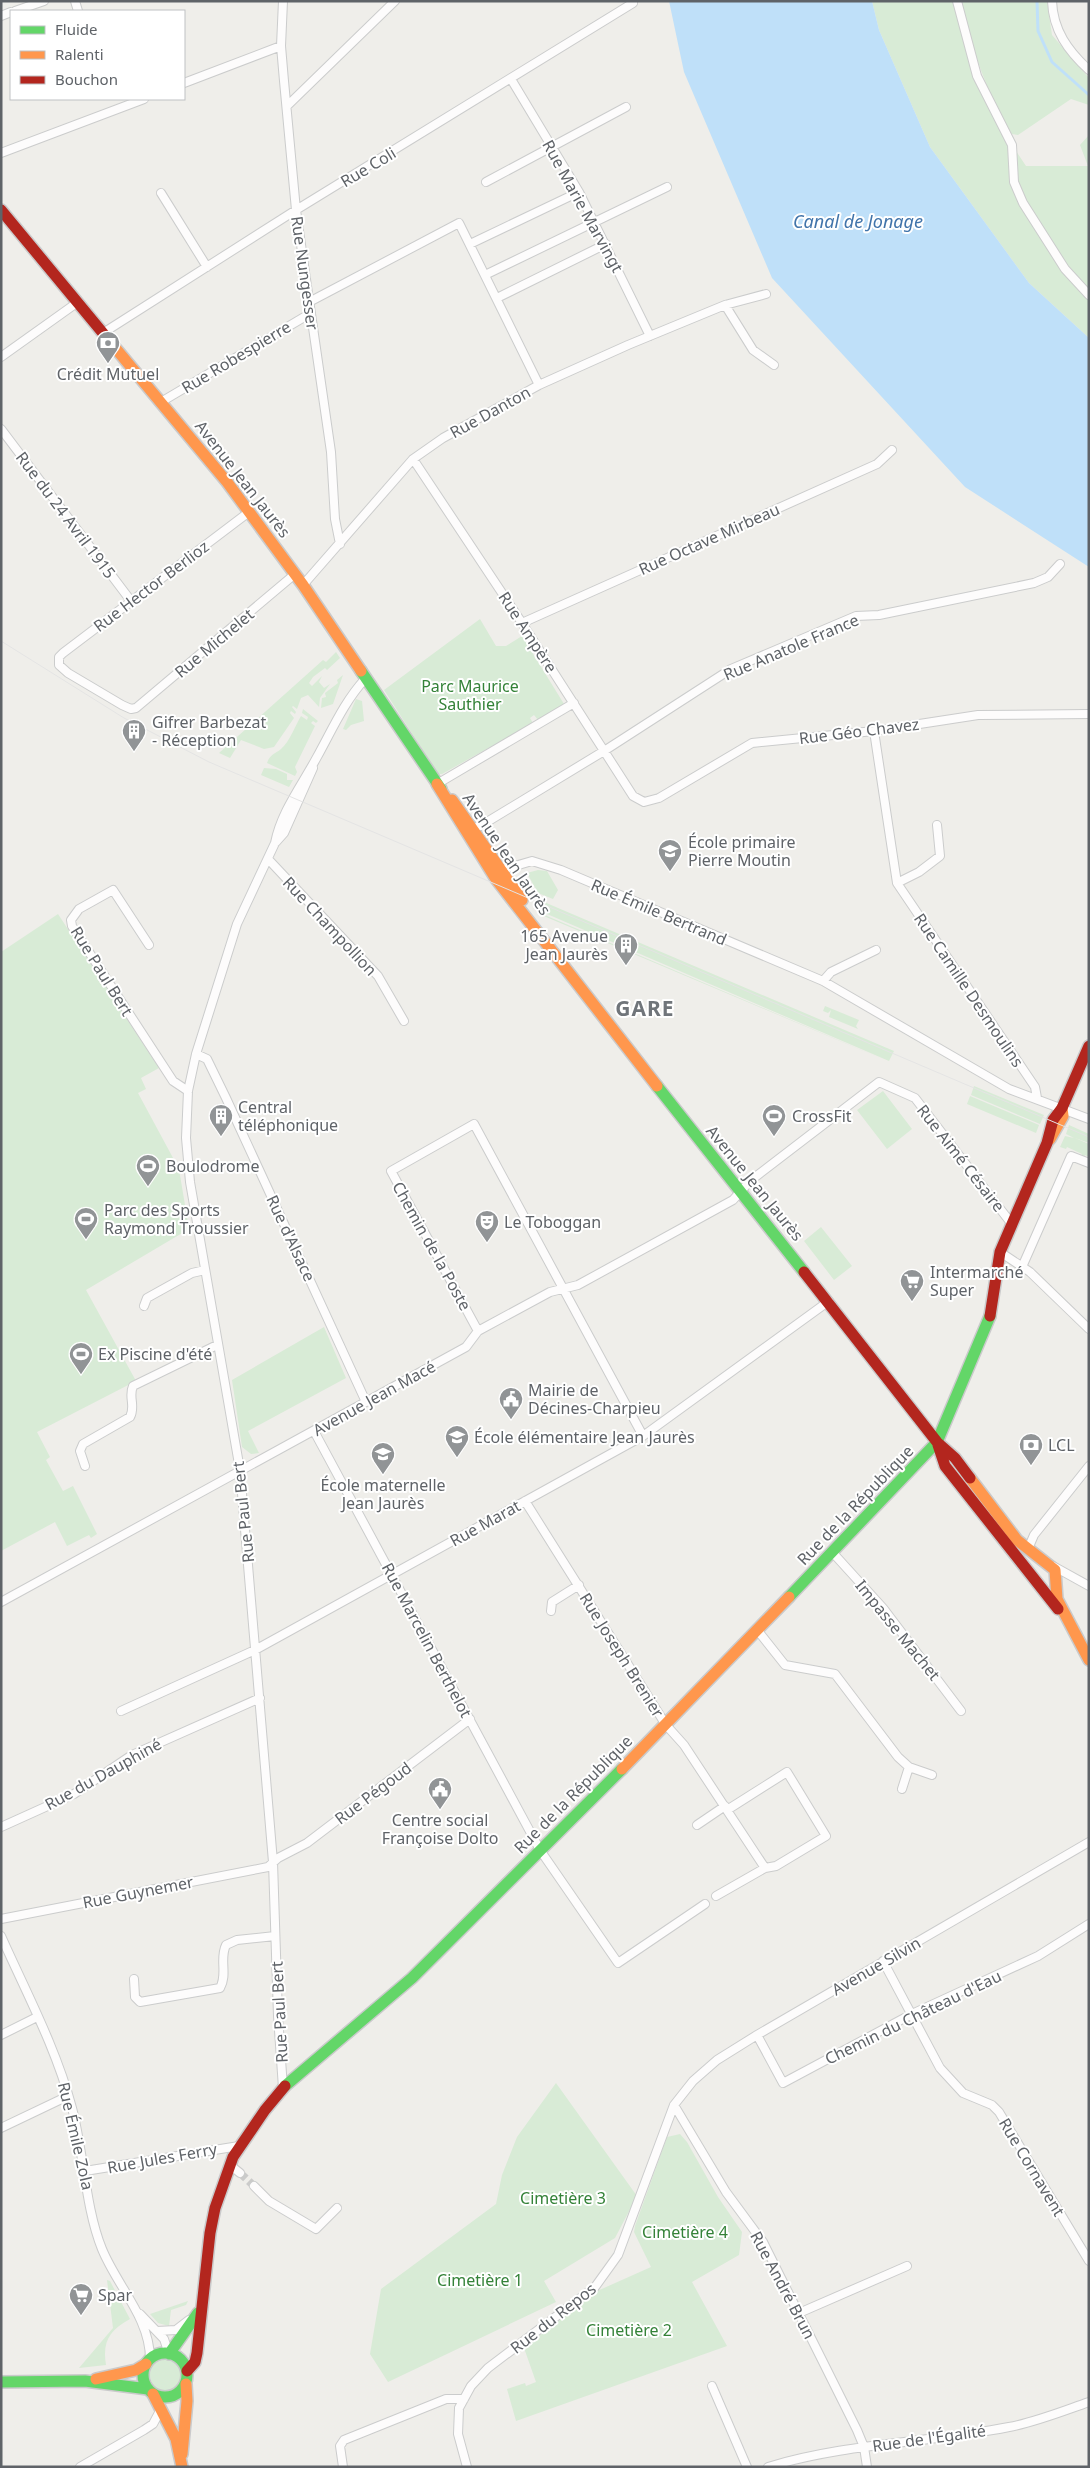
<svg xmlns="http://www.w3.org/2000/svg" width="1090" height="2468" font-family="'Noto Sans',sans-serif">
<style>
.green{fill:#d8ebd6}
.water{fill:#bfe0f9}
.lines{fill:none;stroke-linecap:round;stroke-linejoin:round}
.stream{stroke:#bfe0f9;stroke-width:3}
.street-tunnel{stroke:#cbcbca;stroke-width:8;stroke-dasharray:8 4;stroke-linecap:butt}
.street-casing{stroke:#cbcccc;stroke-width:10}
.fast-casing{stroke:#cacacb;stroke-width:14}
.slow-casing{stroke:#cacacb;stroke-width:14}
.jam-casing{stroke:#cacacb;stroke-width:14}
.street{stroke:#fdfcfc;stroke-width:8}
.fast{stroke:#63d668;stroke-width:11}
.slow{stroke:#ff974d;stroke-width:11}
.jam{stroke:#b3261e;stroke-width:11}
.tram{stroke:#e4e4e4;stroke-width:1}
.labels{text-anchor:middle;stroke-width:4;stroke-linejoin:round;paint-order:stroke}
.street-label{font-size:16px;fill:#5f6368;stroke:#fff}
.poi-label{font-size:16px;fill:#5f6368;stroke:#fff;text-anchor:start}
.park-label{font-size:16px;fill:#348238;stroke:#fff}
.water-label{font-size:18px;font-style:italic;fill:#4174aa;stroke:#fff}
.district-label{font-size:21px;font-weight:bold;letter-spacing:1px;fill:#70757a;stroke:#fff}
</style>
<rect width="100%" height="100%" fill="#efeeea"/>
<path class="green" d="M 872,1 L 957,1 L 977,76 L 1012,145 L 1026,166 L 1088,166 L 1080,145 L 1089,135 L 1089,338 L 1029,283 L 930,147 L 879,30 Z
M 960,1 L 1047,1 L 1052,35 L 1089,78 L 1089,105 L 1071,99 L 1018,135 L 1012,134 C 984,89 974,51 960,1 Z
M 480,619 L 496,646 L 506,646 L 522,636 L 564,704 L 538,720 L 534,715 L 530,718 L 533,723 L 442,774 L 438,774 L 384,690 Z
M 336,652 L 340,658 L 327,670 L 325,668 L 313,677 L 309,683 L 312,686 L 322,676 L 319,682 L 324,688 L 330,684 L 320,698 L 319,707 L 308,695 L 301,698 L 297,709 L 293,706 L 292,707 L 296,712 L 295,714 L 291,711 L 290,713 L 294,718 L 274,747 L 264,749 L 241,740 L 230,758 L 219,753 L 323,660 L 326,662 Z
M 343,675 L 333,704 L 321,708 L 322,698 L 326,697 L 325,693 L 338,683 L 337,680 Z
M 356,699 L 362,701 L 364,721 L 351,725 L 346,730 L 343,729 Z
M 303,709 L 318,721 L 316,723 L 313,721 L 311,723 L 315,726 L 295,767 L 297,772 L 295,776 L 267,763 C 270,754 275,754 281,749 C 290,741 295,726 301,716 L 307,720 L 308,717 L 302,713 Z
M 264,768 L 276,769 L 287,774 L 287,780 L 293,780 L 289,787 L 261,775 Z
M 538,870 L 547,871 L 558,890 L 553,899 L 538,893 L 527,873 Z
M 544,902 L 894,1051 L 889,1061 L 540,911 Z
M 540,913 L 885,1060 L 539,914 Z
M 58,914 L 159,1068 L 141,1078 L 146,1089 L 138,1093 L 179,1169 L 189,1229 L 86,1290 L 136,1381 L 37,1432 L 50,1457 L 46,1460 L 63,1491 L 73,1486 L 97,1534 L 91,1538 L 89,1535 L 67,1546 L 55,1522 L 1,1551 L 1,952 Z
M 825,1006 L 859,1020 L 856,1026 L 858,1029 L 829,1017 L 831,1010 L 828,1013 L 823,1011 Z
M 974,1086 L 1044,1115 L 1040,1124 L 971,1095 Z
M 883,1091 L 912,1129 L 887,1149 L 857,1110 Z
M 970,1096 L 1039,1125 L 1036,1133 L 967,1104 Z
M 1069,1125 L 1089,1134 L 1089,1143 L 1075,1138 L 1089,1144 L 1089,1157 L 1085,1155 L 1084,1158 L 1081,1156 L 1082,1154 L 1067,1147 L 1066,1149 L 1060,1147 L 1065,1136 L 1074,1138 L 1066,1134 Z
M 821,1227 L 852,1266 L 834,1280 L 804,1241 Z
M 324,1327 L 346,1378 L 248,1431 L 259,1453 L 251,1454 L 242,1447 L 232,1380 Z
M 556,2083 L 637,2196 L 615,2238 L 544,2281 L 556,2302 L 388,2382 L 370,2354 L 381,2289 L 496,2204 L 502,2175 L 517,2137 Z
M 680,2134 L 687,2142 L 718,2197 L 742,2232 L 739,2255 L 692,2282 L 727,2346 L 516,2421 L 507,2389 L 525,2383 L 526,2386 L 536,2382 L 524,2348 L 595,2292 L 651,2267 L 634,2232 L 635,2226 L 667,2137 Z
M 107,2280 L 110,2281 L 130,2319 C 110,2330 102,2341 106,2365 L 79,2368 L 113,2328 Z
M 188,2301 L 186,2305 L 171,2310 L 169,2326 L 158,2323 L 150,2314 Z
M150 2375a16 16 0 1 1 32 0a16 16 0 1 1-32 0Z"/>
<path class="water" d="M 669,1 L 872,1 L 879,30 L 930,147 L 1029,283 L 1089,338 L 1089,567 L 965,487 L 772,278 L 684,72 Z"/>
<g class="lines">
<path class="stream" d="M 1037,1 L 1038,31 L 1052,62 L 1089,95"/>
<path class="street-tunnel" d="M 240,2173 L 254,2186"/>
<g class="street-casing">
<path id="street" d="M 75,1 L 78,11
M 283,1 L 281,46 L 284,81 L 296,210 L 331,452 L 335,519 L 340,544
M 957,1 L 977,76 L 1012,145 L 1014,182 L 1023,203 L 1065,269 L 1089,295
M 1052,1 C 1053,30 1068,51 1089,70
M 15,11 L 44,1
M 1,16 L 11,12
M 511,79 L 579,192 L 650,336
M 184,83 L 281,46
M 287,106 L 395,1
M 1,153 L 144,99
M 486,182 L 626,107
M 161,193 L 207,267
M 470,244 L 579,192
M 485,275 L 667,187
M 497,298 L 606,244
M 311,301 L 459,223 L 539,385
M 725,305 L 753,350 L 774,365
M 103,333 L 296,210 L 633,3
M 1,357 L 78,302
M 161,402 L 311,313
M 1,429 L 131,601
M 413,459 L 522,623 L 633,796 L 644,802 L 659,798 L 752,743 L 874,731 L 978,715 L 1089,714
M 249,512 L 63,653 L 59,657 L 59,665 L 68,673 L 122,705 L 131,709 L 136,708 L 295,574
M 303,585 L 413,459 L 443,438 L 539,385 L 628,345 L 725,305 L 766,294
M 522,623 L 877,464 L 892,450
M 874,731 L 897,883 L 1035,1087 L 1037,1098
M 437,784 L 574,703
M 470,830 L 482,825 L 604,751 L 731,669 L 856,616 L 879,615 L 1034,583 L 1048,577 L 1060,564
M 276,842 L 284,833 L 313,768
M 268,859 L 378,976 L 404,1021
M 498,871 L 532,861 L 561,870 L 823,981 L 1009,1089 L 1089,1119
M 897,883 L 919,872 L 940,856 L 937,825
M 149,945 L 113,890 L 79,909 L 71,920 L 72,926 L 173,1081 L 188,1091
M 823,981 L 831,972 L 876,950
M 196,1054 L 207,1059 L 226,1098 L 366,1402
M 1000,1252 L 1030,1272 L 1089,1329
M 1022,1267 L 1071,1156 L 1089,1163
M 144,1306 L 147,1298 L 192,1273 L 205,1270
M 478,1331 L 391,1171 L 474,1124 L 643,1436
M 314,1431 L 540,1850 L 618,1963 L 705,1904
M 85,1466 L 80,1451 L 83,1444 L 130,1417 C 136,1406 128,1397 133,1386 L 217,1345
M 525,1501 L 666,1725 L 684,1745 L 765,1868 L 776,1866 L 826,1836 L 787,1772 L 727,1810
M 1028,1549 L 1034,1535 L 1089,1466
M 833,1553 L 883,1608 L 961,1711
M 1053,1566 L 1089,1586
M 1,1602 L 466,1347 L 478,1331 L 550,1292 L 578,1285 L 733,1200 L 750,1181 L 879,1082 L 915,1098 L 1011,1223
M 551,1611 L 552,1602 L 579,1585
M 758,1631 L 785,1665 L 835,1674 L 898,1757 L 909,1767 L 932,1775
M 121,1711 L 255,1650 L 643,1436 L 829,1301
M 902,1789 L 909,1767
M 697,1825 L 725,1806
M 1,1827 L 74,1794 L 132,1755 L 260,1698
M 716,1896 L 765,1868
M 1,1919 L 268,1867 L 278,1858 L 307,1843 L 470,1719
M 1,1936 C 26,1992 56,2048 72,2108 C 84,2153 85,2207 102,2249 C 117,2286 150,2318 150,2359
M 883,1961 L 940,2068 L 963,2093 L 992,2105 L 999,2112 L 1089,2261
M 134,1979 L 135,1997 L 140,2002 L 220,1988 C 228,1974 219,1959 226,1945 L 237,1940 L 275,1936
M 1,2035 L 37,2017
M 757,2035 L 783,2083 L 912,2014 L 1038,1956 L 1089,1924
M 283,2088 L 278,2016 L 273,1862 L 240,1470 L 190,1182 L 186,1138 L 188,1091 L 196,1054 L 237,924 L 275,843 C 281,812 302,785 317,757 C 332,730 344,702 365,679
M 674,2105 L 726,2192 L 763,2242 L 857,2430 L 864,2447 L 867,2467
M 1,2128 L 68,2096
M 230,2165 L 240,2173
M 85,2171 L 239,2146
M 254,2186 L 269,2201 L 316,2229 L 337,2208
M 799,2313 L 907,2266
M 140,2314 L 164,2339 L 169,2354
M 157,2331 L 176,2330 L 189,2320
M 712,2386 L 747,2467
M 80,2467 L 144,2430 L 153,2424 L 161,2409
M 343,2467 L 340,2446 L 344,2440 L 446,2399 L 464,2399
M 467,2467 L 458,2434 L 459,2408 L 471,2386 L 488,2368 L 595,2287 L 618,2255 L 674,2105 L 693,2081 L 717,2060 L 757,2035 L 1089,1842
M 768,2467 C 846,2443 929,2443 1009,2427 C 1036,2422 1063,2411 1089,2402"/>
</g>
<g class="fast-casing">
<path id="fast" d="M 361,671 L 441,789
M 657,1086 L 804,1272
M 789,1597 L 937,1442 L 990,1316
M 285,2086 L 412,1978 L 622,1769
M143 2375a22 22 0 1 1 44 0a22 22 0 1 1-44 0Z
M 169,2354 L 198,2313
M 1,2382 L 85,2381 L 148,2389"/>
</g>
<g class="slow-casing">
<path id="slow" d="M 107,338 L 227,482 L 303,585 L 361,671
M 437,784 L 496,879 L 657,1086
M 452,800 L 522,900
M 1050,1139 L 1063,1116 L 1062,1108
M 970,1478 L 1017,1540 L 1055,1570 L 1057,1599 L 1089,1660
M 622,1769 L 789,1597
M 96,2379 L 136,2370 L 146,2364
M 153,2394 L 176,2439 L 182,2467
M 182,2454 L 187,2401 L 186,2384"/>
</g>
<g class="jam-casing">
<path id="jam" d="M 1,210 L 107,338
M 804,1272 L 937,1442 L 955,1458 L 970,1478
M 990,1316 L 1000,1252 L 1047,1143 L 1053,1120 L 1062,1108 L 1089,1046
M 938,1445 L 945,1466 L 1058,1609
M 187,2371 L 195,2362 L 197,2353 L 210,2233 L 215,2208 L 233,2157 L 265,2110 L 285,2086"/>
</g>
<use href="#street" class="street"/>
<use href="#fast" class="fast"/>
<use href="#slow" class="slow"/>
<use href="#jam" class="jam"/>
<path class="tram" d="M 1,641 L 124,718 L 209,762 L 1089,1137"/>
</g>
<defs>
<g id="bank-pin" transform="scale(1.25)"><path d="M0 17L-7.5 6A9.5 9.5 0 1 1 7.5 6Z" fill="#919496" stroke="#fff"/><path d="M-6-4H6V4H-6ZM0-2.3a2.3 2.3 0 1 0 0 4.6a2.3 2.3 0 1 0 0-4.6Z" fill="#fff"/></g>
<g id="building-pin" transform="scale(1.25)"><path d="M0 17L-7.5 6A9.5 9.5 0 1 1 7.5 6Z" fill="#919496" stroke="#fff"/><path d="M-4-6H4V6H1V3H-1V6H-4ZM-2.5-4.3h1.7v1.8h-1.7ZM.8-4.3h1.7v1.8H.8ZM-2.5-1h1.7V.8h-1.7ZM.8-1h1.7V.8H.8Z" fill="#fff"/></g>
<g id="school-pin" transform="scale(1.25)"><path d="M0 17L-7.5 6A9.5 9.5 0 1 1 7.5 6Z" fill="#919496" stroke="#fff"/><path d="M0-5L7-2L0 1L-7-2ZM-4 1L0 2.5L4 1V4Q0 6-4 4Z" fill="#fff"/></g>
<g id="stadium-pin" transform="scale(1.25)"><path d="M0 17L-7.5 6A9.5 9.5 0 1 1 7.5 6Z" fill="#919496" stroke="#fff"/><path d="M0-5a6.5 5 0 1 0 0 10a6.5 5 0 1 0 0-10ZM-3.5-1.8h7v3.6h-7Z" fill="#fff"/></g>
<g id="theatre-pin" transform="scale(1.25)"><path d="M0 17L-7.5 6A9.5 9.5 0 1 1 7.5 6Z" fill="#919496" stroke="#fff"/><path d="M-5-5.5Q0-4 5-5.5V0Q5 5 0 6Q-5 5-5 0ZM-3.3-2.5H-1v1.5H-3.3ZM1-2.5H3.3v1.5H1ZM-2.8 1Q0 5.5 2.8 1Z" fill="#fff"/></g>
<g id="supermarket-pin" transform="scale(1.25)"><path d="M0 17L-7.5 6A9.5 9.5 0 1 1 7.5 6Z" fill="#919496" stroke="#fff"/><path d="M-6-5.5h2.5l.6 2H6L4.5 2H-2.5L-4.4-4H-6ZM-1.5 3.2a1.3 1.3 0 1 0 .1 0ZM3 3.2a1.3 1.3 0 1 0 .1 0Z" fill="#fff"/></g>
<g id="civic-pin" transform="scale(1.25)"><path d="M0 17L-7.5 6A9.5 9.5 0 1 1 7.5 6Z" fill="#919496" stroke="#fff"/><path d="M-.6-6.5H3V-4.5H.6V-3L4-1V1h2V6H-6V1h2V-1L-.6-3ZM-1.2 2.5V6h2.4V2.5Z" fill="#fff"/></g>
</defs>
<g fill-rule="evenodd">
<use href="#bank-pin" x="108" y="343"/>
<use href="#building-pin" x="134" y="731"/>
<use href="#school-pin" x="670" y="851"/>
<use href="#building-pin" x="626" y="945"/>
<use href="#building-pin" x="221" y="1116"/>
<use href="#stadium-pin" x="774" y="1116"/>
<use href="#stadium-pin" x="148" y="1166"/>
<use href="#stadium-pin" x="86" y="1219"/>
<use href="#theatre-pin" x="487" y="1222"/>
<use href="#supermarket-pin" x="912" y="1281"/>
<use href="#stadium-pin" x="81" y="1354"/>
<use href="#civic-pin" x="511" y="1399"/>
<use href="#school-pin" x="457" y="1437"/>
<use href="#bank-pin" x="1031" y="1445"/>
<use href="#school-pin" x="383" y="1454"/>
<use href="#civic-pin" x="440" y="1789"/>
<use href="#supermarket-pin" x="81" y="2295"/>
</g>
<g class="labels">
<g class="street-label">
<text transform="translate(368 167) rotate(-31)" y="6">Rue Coli</text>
<text transform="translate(583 206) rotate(61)" y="6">Rue Marie Marvingt</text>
<text transform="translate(305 273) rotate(82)" y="6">Rue Nungesser</text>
<text transform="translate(236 357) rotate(-31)" y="6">Rue Robespierre</text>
<text transform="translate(490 412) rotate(-29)" y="6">Rue Danton</text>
<text transform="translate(243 479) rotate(52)" y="6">Avenue Jean Jaurès</text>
<text transform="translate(66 515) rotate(53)" y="6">Rue du 24 Avril 1915</text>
<text transform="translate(709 539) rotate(-24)" y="6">Rue Octave Mirbeau</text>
<text transform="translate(151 586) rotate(-37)" y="6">Rue Hector Berlioz</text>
<text transform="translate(528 632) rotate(57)" y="6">Rue Ampère</text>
<text transform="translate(214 643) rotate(-40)" y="6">Rue Michelet</text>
<text transform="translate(791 647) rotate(-23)" y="6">Rue Anatole France</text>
<text transform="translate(859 731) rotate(-7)" y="6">Rue Géo Chavez</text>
<text transform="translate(507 854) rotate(56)" y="6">Avenue Jean Jaurès</text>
<text transform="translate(659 912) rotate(23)" y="6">Rue Émile Bertrand</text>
<text transform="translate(330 926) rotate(47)" y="6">Rue Champollion</text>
<text transform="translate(102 971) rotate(58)" y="6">Rue Paul Bert</text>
<text transform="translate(969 990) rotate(56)" y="6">Rue Camille Desmoulins</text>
<text transform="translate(961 1158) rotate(52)" y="6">Rue Aimé Césaire</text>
<text transform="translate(755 1183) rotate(51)" y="6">Avenue Jean Jaurès</text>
<text transform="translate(291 1238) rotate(65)" y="6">Rue d'Alsace</text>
<text transform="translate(432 1246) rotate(61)" y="6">Chemin de la Poste</text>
<text transform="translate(374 1398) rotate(-29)" y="6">Avenue Jean Macé</text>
<text transform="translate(855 1505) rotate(-46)" y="6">Rue de la République</text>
<text transform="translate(243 1512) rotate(-96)" y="6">Rue Paul Bert</text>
<text transform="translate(485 1523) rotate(-29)" y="6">Rue Marat</text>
<text transform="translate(898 1630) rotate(51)" y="6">Impasse Machet</text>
<text transform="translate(427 1640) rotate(62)" y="6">Rue Marcelin Berthelot</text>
<text transform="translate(622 1655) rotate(58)" y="6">Rue Joseph Brenier</text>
<text transform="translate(103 1774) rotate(-29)" y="6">Rue du Dauphiné</text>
<text transform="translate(373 1793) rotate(-37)" y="6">Rue Pégoud</text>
<text transform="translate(573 1794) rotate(-45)" y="6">Rue de la République</text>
<text transform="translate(138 1892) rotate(-11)" y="6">Rue Guynemer</text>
<text transform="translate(876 1966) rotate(-30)" y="6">Avenue Silvin</text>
<text transform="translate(279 2012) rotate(-93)" y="6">Rue Paul Bert</text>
<text transform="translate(913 2017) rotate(-26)" y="6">Chemin du Château d'Eau</text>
<text transform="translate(76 2136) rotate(77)" y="6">Rue Émile Zola</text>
<text transform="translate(162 2158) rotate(-10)" y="6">Rue Jules Ferry</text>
<text transform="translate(1032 2167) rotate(59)" y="6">Rue Cornavent</text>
<text transform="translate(783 2285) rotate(62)" y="6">Rue André Brun</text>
<text transform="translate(553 2318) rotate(-38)" y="6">Rue du Repos</text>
<text transform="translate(929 2438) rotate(-8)" y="6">Rue de l'Égalité</text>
</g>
<g class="poi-label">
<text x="108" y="380" text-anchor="middle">Crédit Mutuel</text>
<text x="152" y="728">Gifrer Barbezat<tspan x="152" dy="18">- Réception</tspan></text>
<text x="688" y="848">École primaire<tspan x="688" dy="18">Pierre Moutin</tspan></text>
<text x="608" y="942" text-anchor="end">165 Avenue<tspan x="608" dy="18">Jean Jaurès</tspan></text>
<text x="238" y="1113">Central<tspan x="238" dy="18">téléphonique</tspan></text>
<text x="792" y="1122">CrossFit</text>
<text x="166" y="1172">Boulodrome</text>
<text x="104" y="1216">Parc des Sports<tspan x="104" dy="18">Raymond Troussier</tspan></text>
<text x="504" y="1228">Le Toboggan</text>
<text x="930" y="1278">Intermarché<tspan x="930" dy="18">Super</tspan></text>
<text x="98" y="1360">Ex Piscine d'été</text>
<text x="528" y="1396">Mairie de<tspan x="528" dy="18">Décines-Charpieu</tspan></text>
<text x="474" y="1443">École élémentaire Jean Jaurès</text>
<text x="1048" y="1451">LCL</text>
<text x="383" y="1491" text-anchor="middle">École maternelle<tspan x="383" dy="18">Jean Jaurès</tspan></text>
<text x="440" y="1826" text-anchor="middle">Centre social<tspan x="440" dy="18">Françoise Dolto</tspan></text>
<text x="98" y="2301">Spar</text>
</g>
<g class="park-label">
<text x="470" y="692">Parc Maurice<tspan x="470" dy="18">Sauthier</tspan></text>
<text x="563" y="2204">Cimetière 3</text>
<text x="685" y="2238">Cimetière 4</text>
<text x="480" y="2286">Cimetière 1</text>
<text x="629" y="2336">Cimetière 2</text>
</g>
<g class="water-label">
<text x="858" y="228">Canal de Jonage</text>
</g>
<g class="district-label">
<text x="645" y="1016">GARE</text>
</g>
</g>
<rect width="1090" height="2468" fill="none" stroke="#5f6368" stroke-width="5"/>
<rect x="10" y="10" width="175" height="90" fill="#ffffff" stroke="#bfc1c3"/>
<rect x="20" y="26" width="25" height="8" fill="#63d668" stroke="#bfc1c3"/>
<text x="55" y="35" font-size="15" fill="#5f6368">Fluide</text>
<rect x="20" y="51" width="25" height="8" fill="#ff974d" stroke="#bfc1c3"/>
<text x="55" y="60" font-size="15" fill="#5f6368">Ralenti</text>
<rect x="20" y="76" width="25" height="8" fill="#b3261e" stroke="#bfc1c3"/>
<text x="55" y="85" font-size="15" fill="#5f6368">Bouchon</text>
</svg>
